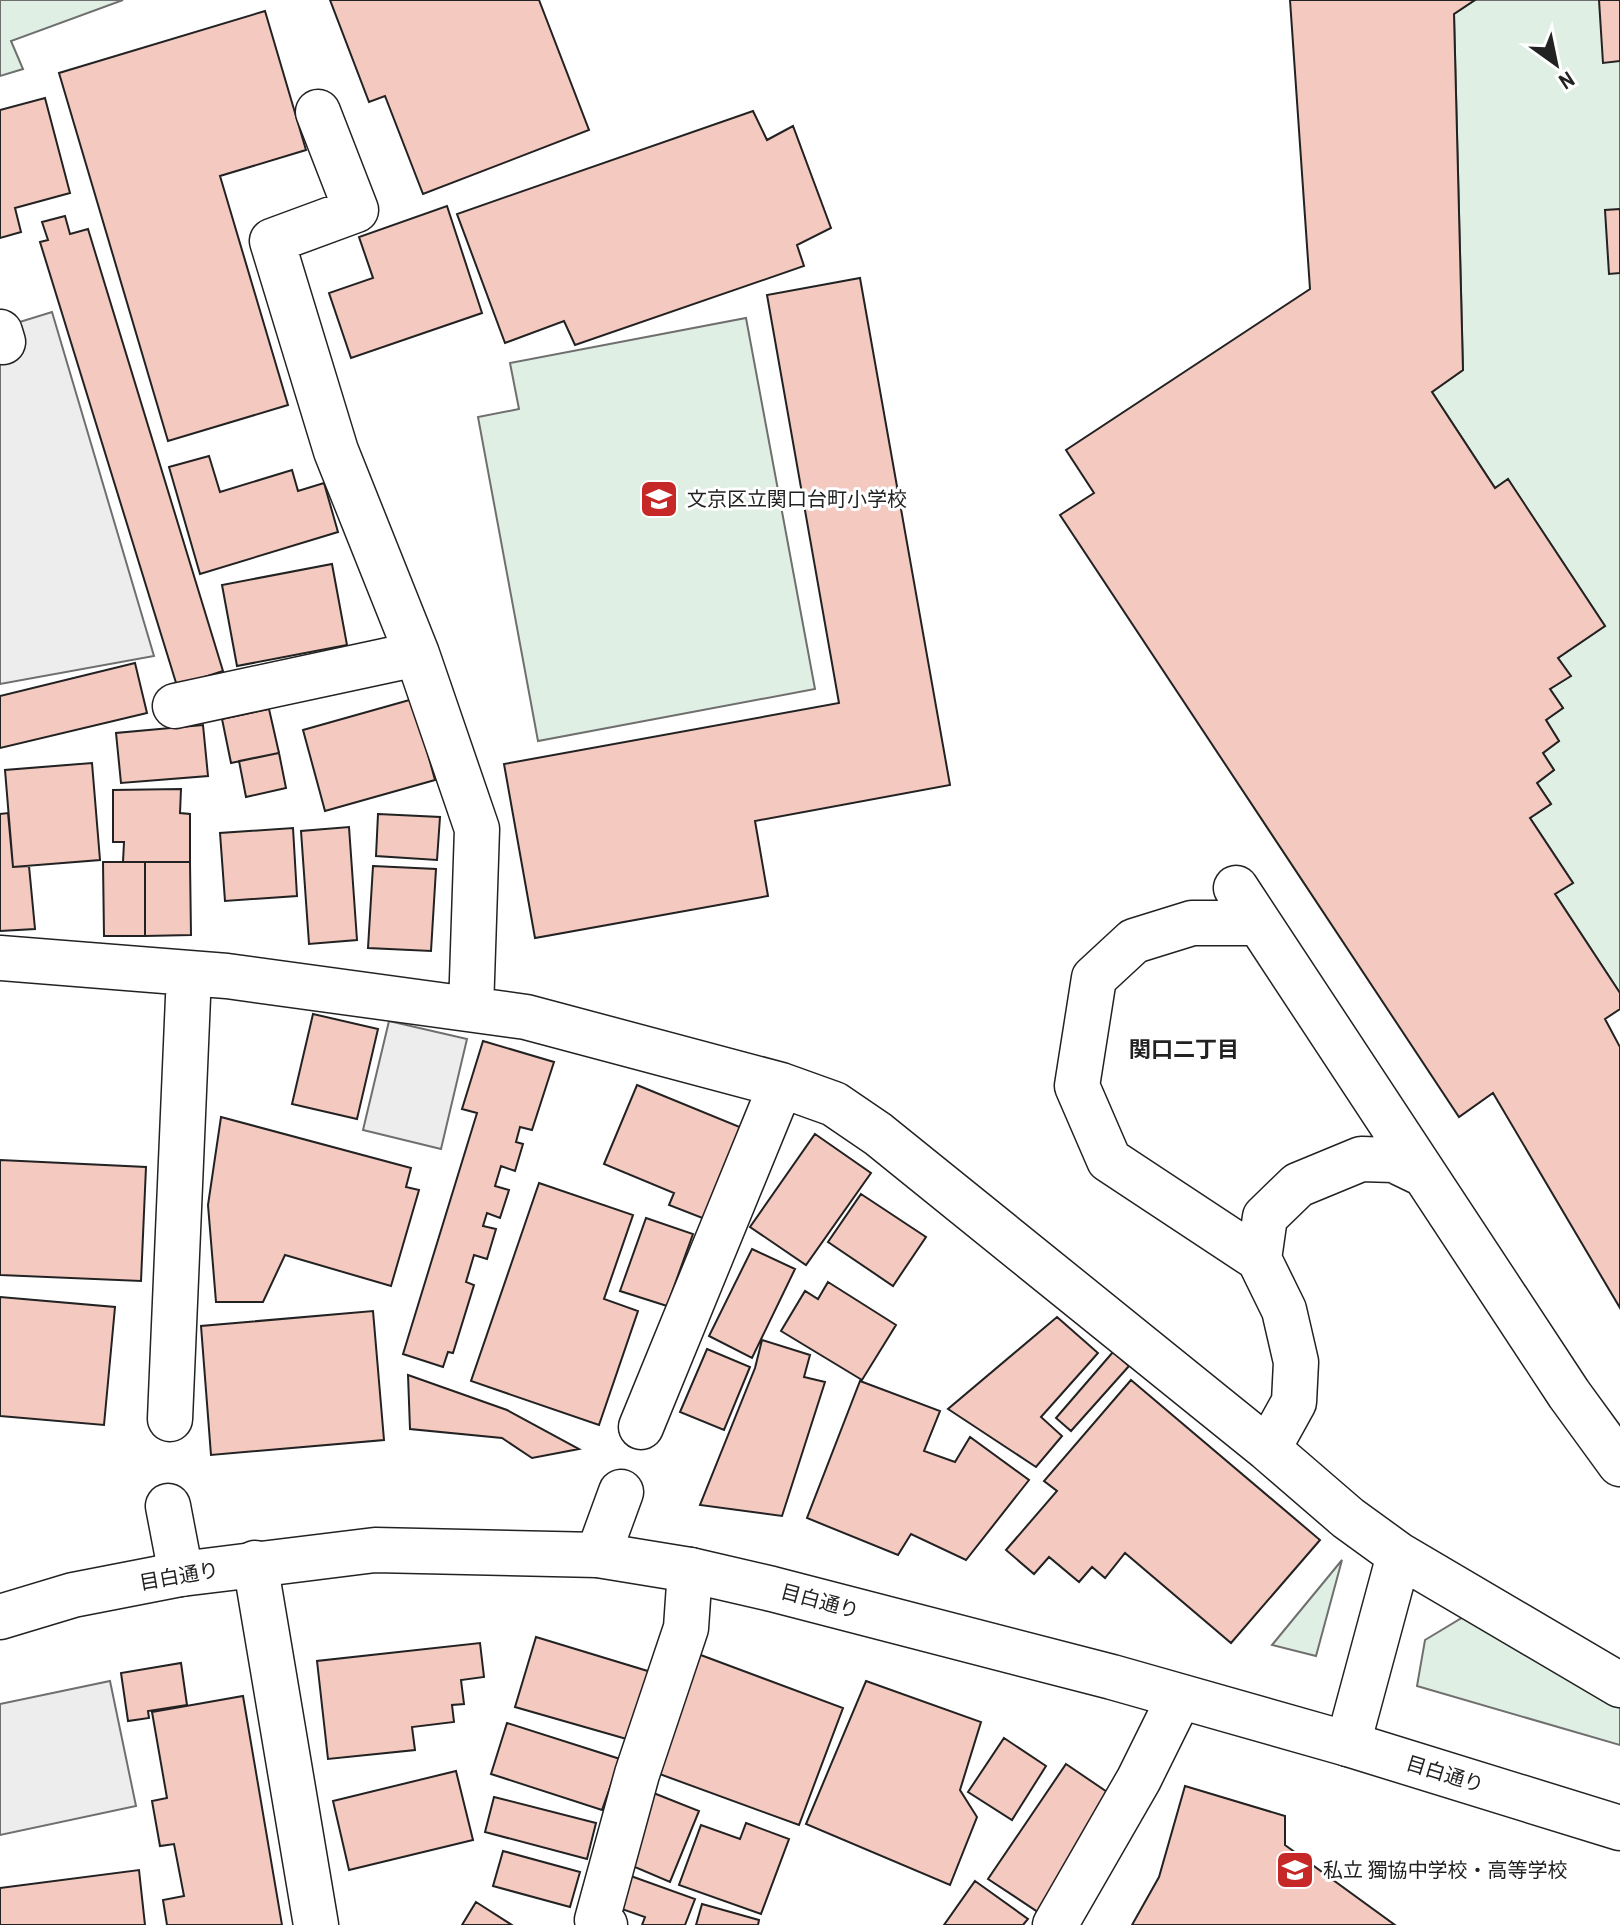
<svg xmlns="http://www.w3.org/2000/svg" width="1620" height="1925" font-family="'Archivo Narrow','Noto Sans JP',sans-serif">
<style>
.green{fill:#e0efe3;stroke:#6f6f6f;stroke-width:2}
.parking{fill:#ededed;stroke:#6f6f6f;stroke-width:2}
.building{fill:#f3c9c0;stroke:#222;stroke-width:2}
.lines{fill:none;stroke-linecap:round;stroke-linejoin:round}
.minor-casing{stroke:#222;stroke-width:47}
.major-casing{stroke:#222;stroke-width:47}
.minor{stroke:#fff;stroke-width:44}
.major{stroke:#fff;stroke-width:44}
.labels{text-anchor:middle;stroke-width:6;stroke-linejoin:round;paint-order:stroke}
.poi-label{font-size:20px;fill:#222;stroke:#fff;text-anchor:start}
.street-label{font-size:20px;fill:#222;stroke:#fff}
.neighbourhood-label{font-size:22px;font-weight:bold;fill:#222;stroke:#fff}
</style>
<rect width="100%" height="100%" fill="#fff"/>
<path class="green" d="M 0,0 L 123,0 L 11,41 L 23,69 L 0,76 Z
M 1475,0 L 1620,0 L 1620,993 L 1555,894 L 1573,883 L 1530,818 L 1551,804 L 1537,783 L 1554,770 L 1543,753 L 1559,741 L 1546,720 L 1563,708 L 1550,689 L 1570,676 L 1558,658 L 1605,626 L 1508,480 L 1495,488 L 1432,392 L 1463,370 L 1454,14 Z
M 746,318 L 815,689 L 538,741 L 478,417 L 519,409 L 510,363 Z
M 1342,1560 L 1316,1656 L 1272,1645 Z
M 1465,1616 L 1620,1706 L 1620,1745 L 1417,1686 L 1425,1640 Z"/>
<path class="parking" d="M 52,312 L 154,656 L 0,684 L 0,328 Z
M 389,1021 L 467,1039 L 441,1149 L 363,1130 Z
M 110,1681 L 136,1806 L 0,1835 L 0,1704 Z"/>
<path class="building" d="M 330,0 L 539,0 L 589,130 L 423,194 L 385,96 L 369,102 Z
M 1290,0 L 1475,0 L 1454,14 L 1463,370 L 1432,392 L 1495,488 L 1508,479 L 1605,626 L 1558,658 L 1571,676 L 1550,689 L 1563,708 L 1546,720 L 1559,741 L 1543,753 L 1554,770 L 1537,783 L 1551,804 L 1530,818 L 1573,883 L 1555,894 L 1620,993 L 1620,1009 L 1605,1019 L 1620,1047 L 1620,1308 L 1493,1093 L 1459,1117 L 1060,515 L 1094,493 L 1066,450 L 1310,289 Z
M 1599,0 L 1620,0 L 1620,61 L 1603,63 Z
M 265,11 L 306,150 L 220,176 L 288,405 L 168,441 L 59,73 Z
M 45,98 L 70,193 L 15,208 L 21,232 L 0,238 L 0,110 Z
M 753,111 L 767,140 L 793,126 L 831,228 L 797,245 L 804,266 L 575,345 L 564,321 L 505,343 L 457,214 Z
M 447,206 L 482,313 L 351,358 L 329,293 L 373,278 L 359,237 Z
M 1620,209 L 1620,273 L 1609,274 L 1605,210 Z
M 65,216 L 70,234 L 88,229 L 223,671 L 177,686 L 40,242 L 48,240 L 42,222 Z
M 860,278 L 950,785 L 755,821 L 768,896 L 535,938 L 504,764 L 839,703 L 767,295 Z
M 209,456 L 220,492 L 292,470 L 298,491 L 324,483 L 338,532 L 200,574 L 169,467 Z
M 332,564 L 347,645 L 237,666 L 222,585 Z
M 135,663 L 147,713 L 0,748 L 0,696 Z
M 413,699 L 435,780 L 325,811 L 303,730 Z
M 269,709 L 279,753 L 231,763 L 222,719 Z
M 203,725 L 208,776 L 121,783 L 116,733 Z
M 279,753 L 286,788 L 246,797 L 239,761 Z
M 92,763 L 100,860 L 13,867 L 5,770 Z
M 181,789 L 180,813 L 190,814 L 190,862 L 123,862 L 124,842 L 113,842 L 113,790 Z
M 8,813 L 13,867 L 29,866 L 35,929 L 0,931 L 0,814 Z
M 378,814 L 440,817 L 437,860 L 376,856 Z
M 349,827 L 357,940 L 309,944 L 301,831 Z
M 293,828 L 297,896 L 225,901 L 220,833 Z
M 103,862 L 145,862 L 145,936 L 104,936 Z
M 145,862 L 190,862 L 191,935 L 145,936 Z
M 373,866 L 436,869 L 431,951 L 368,948 Z
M 313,1014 L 378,1029 L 357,1119 L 292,1104 Z
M 483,1041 L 554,1062 L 532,1130 L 520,1127 L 516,1142 L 523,1144 L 515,1171 L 501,1166 L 495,1186 L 509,1190 L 500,1218 L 487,1213 L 483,1226 L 496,1229 L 487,1259 L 474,1255 L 466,1282 L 474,1285 L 453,1353 L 448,1352 L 443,1367 L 403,1354 L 477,1113 L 462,1109 Z
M 637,1085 L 747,1130 L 710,1221 L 669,1205 L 674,1193 L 604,1164 Z
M 221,1117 L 411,1168 L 406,1187 L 419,1190 L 391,1286 L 285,1255 L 263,1302 L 216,1302 L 208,1205 Z
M 815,1134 L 871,1173 L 806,1265 L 750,1227 Z
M 0,1160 L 146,1167 L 141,1281 L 0,1275 Z
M 539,1183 L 633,1215 L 604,1299 L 638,1311 L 599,1425 L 471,1381 Z
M 861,1194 L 926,1237 L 893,1286 L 828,1242 Z
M 646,1218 L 693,1234 L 667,1306 L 620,1291 Z
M 752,1249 L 795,1269 L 752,1358 L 709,1336 Z
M 828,1282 L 896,1325 L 862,1380 L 781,1331 L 805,1291 L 818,1299 Z
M 0,1297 L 115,1307 L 104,1425 L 0,1416 Z
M 373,1311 L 384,1440 L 211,1455 L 201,1326 Z
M 1057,1317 L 1098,1353 L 1041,1417 L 1062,1436 L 1036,1467 L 948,1409 Z
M 762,1340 L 810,1355 L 804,1377 L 825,1382 L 782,1516 L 700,1505 L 755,1368 Z
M 707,1349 L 750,1367 L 724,1430 L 680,1412 Z
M 1113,1352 L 1129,1366 L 1071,1431 L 1056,1418 Z
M 408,1375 L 507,1410 L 579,1449 L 532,1458 L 502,1438 L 410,1429 Z
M 1131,1380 L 1320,1540 L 1231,1643 L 1125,1553 L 1105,1578 L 1092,1567 L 1079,1582 L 1049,1557 L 1034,1574 L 1006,1550 L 1057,1491 L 1044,1481 Z
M 860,1381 L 940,1411 L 924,1451 L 955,1462 L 970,1437 L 1029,1480 L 966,1560 L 911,1534 L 898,1555 L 807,1518 Z
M 536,1637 L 651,1672 L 630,1740 L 515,1707 Z
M 480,1643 L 484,1677 L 461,1680 L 464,1704 L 452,1705 L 454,1722 L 412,1727 L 415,1750 L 328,1759 L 317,1661 Z
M 698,1654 L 843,1708 L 799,1825 L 654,1772 Z
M 181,1663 L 187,1705 L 148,1711 L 149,1718 L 128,1721 L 121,1673 Z
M 866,1681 L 981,1722 L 960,1790 L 977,1817 L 950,1885 L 806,1824 Z
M 243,1696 L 282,1925 L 167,1925 L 163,1900 L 184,1896 L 174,1844 L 160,1846 L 152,1801 L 167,1798 L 152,1712 Z
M 507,1723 L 620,1759 L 602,1810 L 491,1774 Z
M 1004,1738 L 1046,1766 L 1012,1820 L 968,1792 Z
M 1066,1764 L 1116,1798 L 1038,1912 L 988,1879 Z
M 456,1771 L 473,1840 L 349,1870 L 333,1801 Z
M 1185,1786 L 1285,1816 L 1285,1845 L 1395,1925 L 1132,1925 L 1159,1877 Z
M 651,1792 L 699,1811 L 670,1882 L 623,1862 Z
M 494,1797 L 596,1823 L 587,1859 L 485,1832 Z
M 746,1823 L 789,1839 L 761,1914 L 679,1885 L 701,1825 L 740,1839 Z
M 503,1851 L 580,1872 L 570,1907 L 493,1886 Z
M 139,1870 L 145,1925 L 0,1925 L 0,1888 Z
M 628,1875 L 695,1899 L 685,1925 L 642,1925 L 645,1917 L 616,1907 Z
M 975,1881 L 1028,1919 L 1023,1925 L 944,1925 Z
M 476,1902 L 512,1925 L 462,1925 Z
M 702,1904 L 759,1920 L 758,1925 L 696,1925 Z"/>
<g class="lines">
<g class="minor-casing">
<path id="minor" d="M 318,112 L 356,210 L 272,241 L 336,451 L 417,654 L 477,829 L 471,1009
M 0,332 L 3,342
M 175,706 L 417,654
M 1236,888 L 1569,1394 L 1620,1464
M 1259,923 L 1192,923 L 1134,941 L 1094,978 L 1077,1086 L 1109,1160 L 1259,1259
M 0,958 L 227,976 L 526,1017 L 781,1085 L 834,1104 L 878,1134 L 1268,1449 L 1348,1518 L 1399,1555 L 1348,1744
M 170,1419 L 189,974
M 641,1427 L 781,1085
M 1268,1449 L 1294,1402 L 1296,1362 L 1284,1310 L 1259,1259 L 1265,1217 L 1298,1185 L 1361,1159 L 1394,1160 L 1423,1174
M 168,1506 L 181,1574
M 598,1555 L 621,1492
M 1399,1555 L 1620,1685
M 255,1563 L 316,1925
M 605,1925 L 597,1920 L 637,1774 L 686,1628 L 690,1570
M 1055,1925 L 1139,1779 L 1179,1698"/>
</g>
<g class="major-casing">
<path id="major" d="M 0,1617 L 73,1595 L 181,1574 L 375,1550 L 598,1555 L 690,1570 L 772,1589 L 1112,1677 L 1348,1744 L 1620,1828"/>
</g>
<use href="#minor" class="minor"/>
<use href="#major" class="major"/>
</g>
<defs>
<g id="school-square" transform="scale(2)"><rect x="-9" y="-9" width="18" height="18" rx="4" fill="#c62828" stroke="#fff"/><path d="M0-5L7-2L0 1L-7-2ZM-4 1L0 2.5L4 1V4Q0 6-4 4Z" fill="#fff"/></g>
</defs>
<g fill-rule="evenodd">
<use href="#school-square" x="659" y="499"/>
<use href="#school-square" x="1295" y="1870"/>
</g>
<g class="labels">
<g class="poi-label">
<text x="687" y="506">文京区立関口台町小学校</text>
<text x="1323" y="1877">私立 獨協中学校・高等学校</text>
</g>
<g class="street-label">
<text transform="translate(179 1576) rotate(-10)" y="7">目白通り</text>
<text transform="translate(820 1601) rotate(15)" y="7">目白通り</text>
<text transform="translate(1445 1774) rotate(17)" y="7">目白通り</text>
</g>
<g class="neighbourhood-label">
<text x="1184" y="1057">関口二丁目</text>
</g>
</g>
<g transform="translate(1556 64) rotate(147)" stroke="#ffffff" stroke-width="6" paint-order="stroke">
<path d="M0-6L14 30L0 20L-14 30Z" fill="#222222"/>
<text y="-12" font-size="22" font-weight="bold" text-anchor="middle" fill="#222222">N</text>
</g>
</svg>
